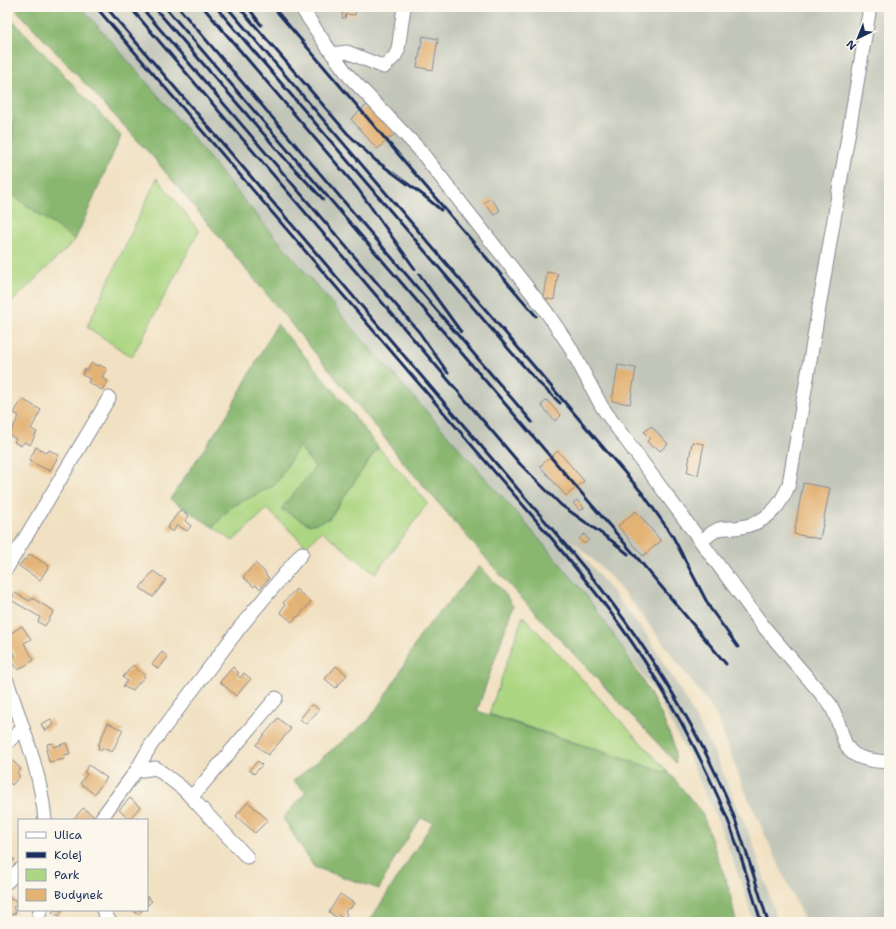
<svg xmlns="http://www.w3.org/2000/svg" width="896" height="929" font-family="'Shantell Sans',sans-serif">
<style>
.industrial{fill:#c2c6b9}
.green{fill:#acd681;stroke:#648270}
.forest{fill:#89b76f;stroke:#527366}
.building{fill:#e3b275}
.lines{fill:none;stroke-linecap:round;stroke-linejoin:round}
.minor-casing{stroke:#868890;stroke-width:15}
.minor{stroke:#fff;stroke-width:13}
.rail{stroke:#1b2f5e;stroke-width:3}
</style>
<rect width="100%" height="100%" fill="#fbf7ec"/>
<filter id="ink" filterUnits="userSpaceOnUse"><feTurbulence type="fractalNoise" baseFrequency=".025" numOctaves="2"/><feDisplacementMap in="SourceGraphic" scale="8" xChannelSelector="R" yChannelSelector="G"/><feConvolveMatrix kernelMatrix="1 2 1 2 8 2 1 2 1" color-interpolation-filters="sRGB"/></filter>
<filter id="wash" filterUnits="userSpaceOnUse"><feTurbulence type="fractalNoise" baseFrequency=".012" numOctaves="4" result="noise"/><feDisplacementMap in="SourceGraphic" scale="16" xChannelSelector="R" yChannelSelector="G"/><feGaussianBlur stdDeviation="0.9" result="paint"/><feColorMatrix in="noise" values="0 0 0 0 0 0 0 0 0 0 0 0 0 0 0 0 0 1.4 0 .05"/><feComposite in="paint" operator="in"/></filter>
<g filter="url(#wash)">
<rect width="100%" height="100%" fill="#f1e1c2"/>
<path class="industrial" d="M 81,7 L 889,7 L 889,922 L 805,922 L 741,782 L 716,714 L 636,607 L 605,571 L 570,539 L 646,634 L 676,683 L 712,748 L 753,843 L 766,883 L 777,922 L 753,922 L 744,890 L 719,824 L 689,757 L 656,695 L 583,591 L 521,518 L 356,332 L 238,193 L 163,101 Z"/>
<path class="green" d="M 7,103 L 14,115 L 7,176 Z
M 157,178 L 199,231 L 132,357 L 87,327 Z
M 7,191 L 75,240 L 7,307 Z
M 299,446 L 315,467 L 329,519 L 378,447 L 428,503 L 375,574 L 322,531 L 306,546 L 267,509 L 233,541 L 213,527 L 231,507 L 275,485 Z
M 523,616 L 670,774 L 489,714 Z"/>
<path class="forest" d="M 14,7 L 81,7 L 163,101 L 238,193 L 356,332 L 521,518 L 583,591 L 618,641 L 645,684 L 661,714 L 674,745 L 676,763 L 510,586 L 402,461 L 383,436 L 321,360 L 153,157 Z
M 7,14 L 121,136 L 75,240 L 7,191 L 7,176 L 14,116 L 7,103 Z
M 277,324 L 332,388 L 378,447 L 329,519 L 310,525 L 281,509 L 315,467 L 299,446 L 275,485 L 231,507 L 213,527 L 170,499 L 227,415 Z
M 480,566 L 505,594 L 513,606 L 477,711 L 670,774 L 702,813 L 729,889 L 736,922 L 369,922 L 433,822 L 421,818 L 395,858 L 379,889 L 314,867 L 283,818 L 306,792 L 293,781 L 369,720 L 396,679 L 421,634 Z"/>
<g id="blocks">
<path class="building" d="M 342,7 L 356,7 L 355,15 L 346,14 L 345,18 L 342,18 L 343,13 L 341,13 Z
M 423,36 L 438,39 L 433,70 L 417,67 Z
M 369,103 L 395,134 L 377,149 L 351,119 Z
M 490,198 L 500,210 L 494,215 L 484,203 Z
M 547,272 L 558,274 L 554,300 L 543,298 Z
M 92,363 L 98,366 L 100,365 L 107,369 L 102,377 L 108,381 L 102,390 L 88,382 L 90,379 L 82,375 L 85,369 L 87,370 Z
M 618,365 L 636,368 L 630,404 L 612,401 Z
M 22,399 L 41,410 L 31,429 L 37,432 L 30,445 L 24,442 L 21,446 L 14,442 L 16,439 L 9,435 L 19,416 L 14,413 Z
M 547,400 L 561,416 L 555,421 L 541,405 Z
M 651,426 L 668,444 L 660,451 L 655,446 L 653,448 L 647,441 L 650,438 L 644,432 Z
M 692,442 L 704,444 L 698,475 L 687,473 Z
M 36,447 L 47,453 L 49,450 L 59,455 L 50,471 L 29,461 Z
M 558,451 L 584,481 L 566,496 L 540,466 Z
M 803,483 L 830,488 L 820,539 L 794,534 Z
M 577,500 L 584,508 L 580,511 L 573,503 Z
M 180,510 L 189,516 L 185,521 L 191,526 L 187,531 L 177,525 L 173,532 L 167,528 Z
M 636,511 L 661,541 L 643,556 L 618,526 Z
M 584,534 L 589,540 L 584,544 L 579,539 Z
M 30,554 L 49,566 L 40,580 L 19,566 L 24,559 L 26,560 Z
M 255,563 L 266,573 L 265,574 L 269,578 L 260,589 L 256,585 L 254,587 L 243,577 Z
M 153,571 L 166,580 L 153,597 L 140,588 Z
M 296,589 L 311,602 L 298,617 L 297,616 L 292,622 L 280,612 L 285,605 L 283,603 Z
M 15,593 L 30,601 L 32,598 L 54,611 L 45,626 L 38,622 L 40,617 L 11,600 Z
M 22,626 L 31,639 L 24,643 L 34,660 L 18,670 L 11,659 L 16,656 L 8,643 L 12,640 L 8,635 Z
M 162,652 L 168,657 L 158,669 L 152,664 Z
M 133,665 L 145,676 L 132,691 L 123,686 L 127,681 L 123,677 Z
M 336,666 L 347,675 L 336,688 L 325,679 Z
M 233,667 L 239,673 L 237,675 L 240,678 L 244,673 L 251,679 L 236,696 L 220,682 Z
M 312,704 L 319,710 L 306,724 L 300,719 Z
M 278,718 L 291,729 L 268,755 L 256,745 Z
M 51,719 L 54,725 L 45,731 L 41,724 Z
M 108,723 L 123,730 L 112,752 L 103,748 L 101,751 L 98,749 L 99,746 L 98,746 Z
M 53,743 L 54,747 L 66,743 L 70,754 L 64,755 L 65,759 L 49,762 L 46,749 L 48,749 L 47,744 Z
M 11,759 L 21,769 L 17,773 L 20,776 L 12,785 L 7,780 L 7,762 Z
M 258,761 L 262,765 L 254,774 L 249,770 Z
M 89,765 L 107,778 L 94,794 L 80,783 L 87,774 L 84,772 Z
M 130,798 L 140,807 L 129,819 L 119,810 Z
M 248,802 L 268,820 L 255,833 L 236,816 Z
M 83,808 L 96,818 L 94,820 L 73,820 Z
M 12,858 L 15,860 L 7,867 L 7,863 Z
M 7,893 L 9,893 L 11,900 L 15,899 L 17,905 L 13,907 L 16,913 L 7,916 Z
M 340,894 L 354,903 L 350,909 L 348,908 L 345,912 L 347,914 L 344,919 L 338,915 L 336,917 L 329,912 Z
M 147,896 L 152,901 L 147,906 Z
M 54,910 L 63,910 L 59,916 L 52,912 Z
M 133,910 L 143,910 L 138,915 Z"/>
</g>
</g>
<g filter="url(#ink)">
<use href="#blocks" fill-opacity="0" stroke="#868890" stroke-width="1"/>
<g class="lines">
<g class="minor-casing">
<path id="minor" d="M 301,7 L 326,45 L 348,75 L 418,148 L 545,310 L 569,345 L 602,407 L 612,421 L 764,627 L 830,704 C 851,742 834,759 889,762
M 332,54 L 347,52 L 384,67 L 395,56 L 398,50 L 404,7
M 701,541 C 707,537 713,531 719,529 C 726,527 734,529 741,527 C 766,523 781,506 789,484 L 870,7
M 7,568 L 109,398
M 7,681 C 22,726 41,772 45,820
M 276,698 L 196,792 L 190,796 L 182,788 L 156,768 L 136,771 L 151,745 L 241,626 L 302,553
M 7,743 L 23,728
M 190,796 L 247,857
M 100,820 L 136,771
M 7,882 L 19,870
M 103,910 L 110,922
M 38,922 L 40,910"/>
</g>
<use href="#minor" class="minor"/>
<path class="rail" d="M 96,7 L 553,540 C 569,561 586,580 602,601 C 649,662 688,729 719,799 C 737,839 748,880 761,922
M 106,7 L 558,536 C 575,557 593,577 609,599 C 655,660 695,726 726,796 C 743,837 755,880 768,922
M 130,7 L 520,464 L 561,505 L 612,541 L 628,554
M 141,7 L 419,332 L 448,373
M 154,7 L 287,161 L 323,199
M 165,7 L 639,560 L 726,664
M 178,7 L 532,422
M 203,7 L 358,189 L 415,269
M 216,7 L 512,353 L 538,382 L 560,403
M 227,7 L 643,494 L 672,535 L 710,608 L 738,647
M 239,7 L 347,133 L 375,160 L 423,195 L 441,210
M 248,7 L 261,25
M 273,7 L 536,316
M 419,274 L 461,332"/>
</g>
</g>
<rect width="896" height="929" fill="none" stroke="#fbf7ec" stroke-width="24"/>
<rect x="18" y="819" width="130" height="92" fill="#fbf7ec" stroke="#a1a7b3"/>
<rect x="26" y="832" width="20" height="6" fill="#ffffff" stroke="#a1a7b3"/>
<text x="54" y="839" font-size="12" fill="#1b2f5e">Ulica</text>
<rect x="26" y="852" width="20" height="6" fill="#1b2f5e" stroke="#a1a7b3"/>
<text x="54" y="859" font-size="12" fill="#1b2f5e">Kolej</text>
<rect x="26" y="869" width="20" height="12" fill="#acd681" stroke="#a1a7b3"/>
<text x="54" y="879" font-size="12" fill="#1b2f5e">Park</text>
<rect x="26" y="889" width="20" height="12" fill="#e3b275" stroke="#a1a7b3"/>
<text x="54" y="899" font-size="12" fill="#1b2f5e">Budynek</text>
<g transform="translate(858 38) rotate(223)" stroke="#fbf7ec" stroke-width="3" paint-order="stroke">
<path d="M0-3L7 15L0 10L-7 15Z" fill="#1b2f5e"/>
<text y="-6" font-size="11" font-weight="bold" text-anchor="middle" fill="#1b2f5e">N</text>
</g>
</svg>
